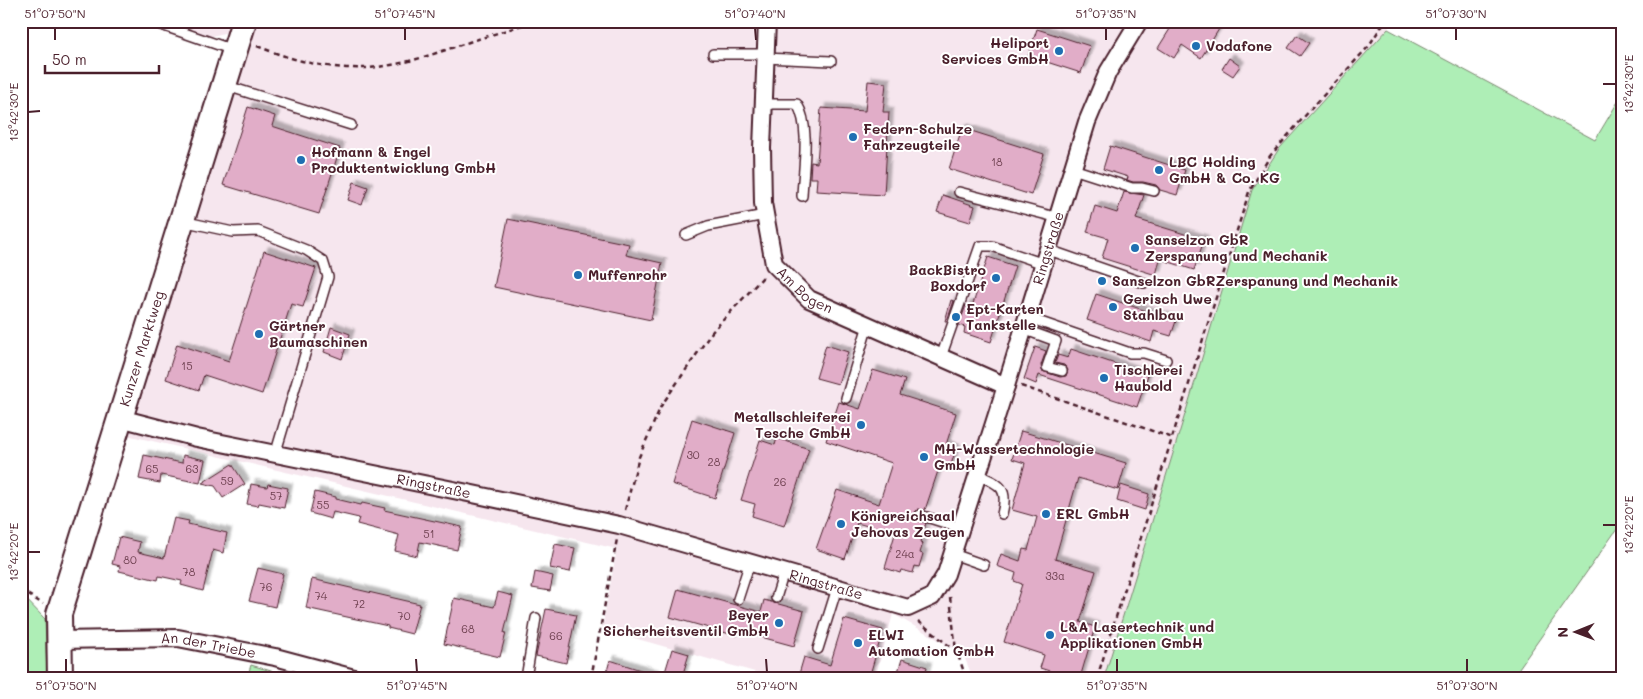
<svg xmlns="http://www.w3.org/2000/svg" width="1643" height="699" font-family="Mali,sans-serif">
<style>
.built{fill:#f6e6ee}
.green{fill:#aeeeb6;stroke:#7c8670}
.building{fill:#e1adc8;stroke:#4a1f2b;filter:url(#shadow)}
.lines{fill:none;stroke-linecap:round;stroke-linejoin:round}
.lane-casing{stroke:#4a1f2b;stroke-width:12}
.street-casing{stroke:#4a1f2b;stroke-width:20}
.secondary-casing{stroke:#4a1f2b;stroke-width:28}
.path{stroke:#4a1f2b;stroke-width:2.5;stroke-dasharray:5 4;stroke-linecap:butt}
.lane{stroke:#fff;stroke-width:9}
.street{stroke:#fff;stroke-width:16}
.secondary{stroke:#fff;stroke-width:24}
.ticks{fill:none;stroke:#4a1f2b;stroke-width:2}
.poi-dot{fill:#1f6fb2;stroke:#fff;stroke-width:2}
.labels{text-anchor:middle;stroke-width:4;stroke-linejoin:round;paint-order:stroke}
.number-label{font-size:11px;fill:#704252}
.poi-label{font-size:14px;font-weight:bold;fill:#4a1f2b;stroke:#fff;text-anchor:start}
.street-label{font-size:14px;fill:#4a1f2b;stroke:#fff}
.neatline{fill:none;stroke:#4a1f2b;stroke-width:2}
.ticks-label{font-size:12px;text-anchor:middle;fill:#4a1f2b}
</style>
<defs>
<filter id="shadow"><feDropShadow dx="4.5" dy="-4.5" stdDeviation="1" flood-color="#0004"/></filter>
</defs>
<rect width="100%" height="100%" fill="#fff"/>
<filter id="ink" filterUnits="userSpaceOnUse"><feTurbulence type="fractalNoise" baseFrequency=".02" numOctaves="2"/><feDisplacementMap in="SourceGraphic" scale="10" xChannelSelector="R" yChannelSelector="G"/><feConvolveMatrix kernelMatrix="1 2 1 2 8 2 1 2 1" color-interpolation-filters="sRGB"/></filter>
<g filter="url(#ink)">
<path class="built" d="M 123,21 L 231,21 L 228,32 L 212,36 L 206,45 Z
M 235,21 L 1391,21 L 1388,29 L 1279,149 L 1190,398 L 1104,678 L 973,678 L 963,654 L 893,614 L 875,678 L 776,678 L 602,629 L 617,549 L 105,430 Z"/>
<path class="green" d="M 1388,29 L 1595,140 L 1622,95 L 1622,522 L 1512,678 L 1104,678 L 1190,398 L 1252,190 L 1279,149 Z
M 21,594 L 45,619 L 47,678 L 21,678 Z
M 251,665 L 291,677 L 291,678 L 247,678 Z"/>
<path class="building" d="M 1175,21 L 1224,21 L 1201,58 L 1182,45 L 1174,58 L 1158,48 Z
M 1037,29 L 1090,46 L 1081,73 L 1028,56 Z
M 1297,35 L 1309,43 L 1300,56 L 1288,48 Z
M 1229,58 L 1240,66 L 1233,76 L 1222,69 Z
M 868,81 L 886,83 L 883,112 L 889,112 L 884,195 L 816,191 L 817,178 L 810,178 L 811,162 L 817,163 L 821,108 L 865,111 Z
M 248,107 L 275,116 L 272,126 L 340,148 L 319,214 L 223,185 Z
M 962,128 L 1044,154 L 1031,195 L 949,169 Z
M 1110,146 L 1185,170 L 1177,195 L 1160,190 L 1156,185 L 1143,182 L 1133,182 L 1127,180 L 1128,177 L 1103,169 Z
M 354,182 L 368,187 L 362,205 L 348,200 Z
M 1124,192 L 1144,195 L 1136,219 L 1204,240 L 1194,270 L 1160,259 L 1156,275 L 1102,258 L 1108,238 L 1087,232 L 1095,206 L 1117,213 Z
M 943,195 L 975,206 L 970,222 L 937,212 Z
M 508,219 L 629,244 L 626,255 L 662,263 L 651,320 L 494,287 Z
M 264,251 L 316,268 L 303,307 L 291,304 L 262,394 L 204,375 L 199,390 L 166,379 L 177,344 L 229,361 Z
M 988,257 L 1015,266 L 991,342 L 964,333 L 965,327 L 959,325 L 966,305 L 972,307 Z
M 1096,294 L 1176,321 L 1171,336 L 1154,331 L 1151,342 L 1087,320 Z
M 951,300 L 954,301 L 947,321 L 945,321 Z
M 331,327 L 350,334 L 342,359 L 324,352 Z
M 826,345 L 848,352 L 838,384 L 816,378 Z
M 1035,347 L 1046,351 L 1041,365 L 1042,371 L 1060,377 L 1066,376 L 1068,370 L 1064,365 L 1055,363 L 1058,355 L 1068,358 L 1071,349 L 1148,375 L 1137,407 L 1039,375 L 1036,384 L 1024,379 Z
M 873,370 L 905,380 L 900,395 L 956,413 L 946,445 L 956,449 L 950,468 L 940,465 L 925,510 L 918,509 L 914,514 L 916,520 L 926,523 L 920,542 L 923,543 L 920,553 L 923,554 L 919,567 L 915,566 L 913,573 L 901,570 L 900,573 L 885,568 L 895,534 L 857,523 L 845,559 L 816,549 L 837,490 L 879,504 L 892,463 L 826,441 L 839,402 L 860,409 Z
M 692,419 L 735,433 L 715,498 L 672,484 Z
M 1021,431 L 1126,463 L 1118,490 L 1078,478 L 1055,559 L 1096,571 L 1080,622 L 1095,627 L 1080,678 L 1071,678 L 1040,668 L 1044,655 L 1004,642 L 1022,584 L 1014,581 L 1016,573 L 997,566 L 1001,554 L 1020,561 L 1023,549 L 1028,550 L 1037,517 L 1012,510 L 1025,463 L 1012,459 Z
M 777,438 L 809,449 L 784,526 L 752,516 L 755,504 L 741,500 L 760,440 L 775,445 Z
M 144,455 L 182,463 L 183,455 L 205,460 L 200,483 L 161,475 L 160,483 L 139,479 Z
M 232,464 L 245,484 L 223,498 L 215,486 L 202,483 Z
M 251,484 L 267,487 L 268,484 L 288,488 L 284,508 L 259,503 L 258,506 L 247,504 Z
M 1121,485 L 1149,494 L 1145,510 L 1117,501 Z
M 315,492 L 336,497 L 336,499 L 361,505 L 362,503 L 385,508 L 384,510 L 462,527 L 457,550 L 420,542 L 417,556 L 395,551 L 399,535 L 357,524 L 359,518 L 333,512 L 331,519 L 310,513 Z
M 174,518 L 189,521 L 188,524 L 227,533 L 223,553 L 213,550 L 203,591 L 181,585 L 182,581 L 159,576 L 158,580 L 119,571 L 120,566 L 112,564 L 119,537 L 140,542 L 138,552 L 164,558 Z
M 555,544 L 575,548 L 570,572 L 550,568 Z
M 258,568 L 283,574 L 275,607 L 249,601 Z
M 535,572 L 553,576 L 550,591 L 532,588 Z
M 312,579 L 420,604 L 412,634 L 388,628 L 388,626 L 306,608 Z
M 678,589 L 761,612 L 764,600 L 804,611 L 794,646 L 739,631 L 737,636 L 670,617 Z
M 498,592 L 513,596 L 504,633 L 506,633 L 500,657 L 444,644 L 454,598 L 494,607 Z
M 546,609 L 576,615 L 566,663 L 536,656 Z
M 844,619 L 883,630 L 869,678 L 811,678 L 799,674 L 804,657 L 830,665 Z
M 672,649 L 689,654 L 682,677 L 665,672 Z
M 902,659 L 927,667 L 924,678 L 896,678 Z
M 610,660 L 656,675 L 656,678 L 605,678 Z"/>
<g class="lines">
<g class="lane-casing">
<path id="lane" d="M 150,21 L 233,50
M 713,54 L 765,54
M 765,58 L 831,61
M 224,85 L 351,125
M 763,104 L 797,104 C 811,126 803,170 802,196
M 1073,169 L 1132,188 L 1142,188 L 1154,191
M 959,192 L 1059,218
M 182,221 L 233,232 L 258,231 L 306,250 L 323,261 L 328,277 L 275,455
M 686,235 L 708,226 L 765,215
M 1049,250 L 1144,283
M 1026,317 L 1130,353 L 1144,353 L 1166,360
M 1023,329 L 1056,341 L 1047,367 L 1062,371
M 941,357 L 980,246 L 992,246 L 1044,264
M 846,398 L 868,325
M 978,475 C 1000,484 1009,488 1002,514
M 920,515 L 961,528
M 953,554 L 984,565
M 776,598 L 784,572
M 738,599 L 750,562
M 818,649 L 837,588
M 526,678 L 536,618"/>
</g>
<g class="street-casing">
<g id="street">
<path id="s1" d="M 767,21 L 762,148 L 763,203 L 774,264 L 809,299 L 1006,386"/>
<path id="s2" d="M 120,418 L 197,438 L 468,493 L 619,525 L 908,608 L 932,597 L 946,574 L 1006,386 L 1087,122 L 1108,72 L 1139,21"/>
<path id="s3" d="M 59,640 L 178,638 L 275,657 L 354,678"/>
</g>
</g>
<g class="secondary-casing">
<g id="secondary">
<path id="s4" d="M 60,678 L 59,614 L 244,21"/>
</g>
</g>
<path class="path" d="M 257,46 C 287,58 317,67 350,68 C 391,70 431,55 469,42 C 491,35 513,28 535,21
M 1021,386 L 1173,438
M 625,510 L 639,457 L 661,406 L 712,332 L 764,276
M 21,588 L 27,594 L 43,604
M 950,597 L 956,651
M 918,621 L 957,652 L 966,678
M 591,678 L 617,539
M 1097,678 L 1249,192 L 1270,156 L 1311,109 L 1368,47 L 1385,21"/>
<use href="#lane" class="lane"/>
<use href="#street" class="street"/>
<use href="#secondary" class="secondary"/>
</g>
</g>
<path class="ticks" d="M 55,28 L 55,40M 405,28 L 405,40M 755,28 L 756,40M 1106,28 L 1106,40M 1456,28 L 1456,40M 1603,84 L 1616,84M 28,112 L 40,111M 1603,525 L 1616,525M 28,552 L 40,552M 66,659 L 66,672M 416,659 L 417,672M 766,659 L 767,672M 1117,659 L 1117,672M 1467,659 L 1467,672"/>
<g class="poi-dot">
<circle cx="1196" cy="46" r="5"/>
<circle cx="1059" cy="51" r="5"/>
<circle cx="853" cy="137" r="5"/>
<circle cx="301" cy="160" r="5"/>
<circle cx="1159" cy="170" r="5"/>
<circle cx="1135" cy="248" r="5"/>
<circle cx="578" cy="275" r="5"/>
<circle cx="996" cy="278" r="5"/>
<circle cx="1102" cy="281" r="5"/>
<circle cx="1113" cy="307" r="5"/>
<circle cx="956" cy="317" r="5"/>
<circle cx="259" cy="334" r="5"/>
<circle cx="1104" cy="378" r="5"/>
<circle cx="861" cy="425" r="5"/>
<circle cx="924" cy="457" r="5"/>
<circle cx="1046" cy="514" r="5"/>
<circle cx="841" cy="524" r="5"/>
<circle cx="779" cy="623" r="5"/>
<circle cx="1050" cy="635" r="5"/>
<circle cx="858" cy="643" r="5"/>
</g>
<g class="labels">
<g class="number-label">
<text x="997" y="166">18</text>
<text x="187" y="370">15</text>
<text x="693" y="459">30</text>
<text x="714" y="466">28</text>
<text x="152" y="473">65</text>
<text x="192" y="473">63</text>
<text x="227" y="485">59</text>
<text x="780" y="486">26</text>
<text x="276" y="500">57</text>
<text x="323" y="509">55</text>
<text x="429" y="538">51</text>
<text x="905" y="558">24a</text>
<text x="130" y="564">80</text>
<text x="189" y="576">78</text>
<text x="1055" y="580">33a</text>
<text x="266" y="591">76</text>
<text x="321" y="600">74</text>
<text x="359" y="608">72</text>
<text x="404" y="620">70</text>
<text x="468" y="633">68</text>
<text x="556" y="640">66</text>
</g>
<g class="poi-label">
<text x="1049" y="48" text-anchor="end">Heliport<tspan x="1049" dy="16">Services GmbH</tspan></text>
<text x="1206" y="51">Vodafone</text>
<text x="863" y="134">Federn-Schulze<tspan x="863" dy="16">Fahrzeugteile</tspan></text>
<text x="311" y="157">Hofmann &amp; Engel<tspan x="311" dy="16">Produktentwicklung GmbH</tspan></text>
<text x="1169" y="167">LBC Holding<tspan x="1169" dy="16">GmbH &amp; Co. KG</tspan></text>
<text x="1145" y="245">Sanselzon GbR<tspan x="1145" dy="16">Zerspanung und Mechanik</tspan></text>
<text x="986" y="275" text-anchor="end">BackBistro<tspan x="986" dy="16">Boxdorf</tspan></text>
<text x="588" y="280">Muffenrohr</text>
<text x="1112" y="286">Sanselzon GbRZerspanung und Mechanik</text>
<text x="1123" y="304">Gerisch Uwe<tspan x="1123" dy="16">Stahlbau</tspan></text>
<text x="966" y="314">Ept-Karten<tspan x="966" dy="16">Tankstelle</tspan></text>
<text x="269" y="331">Gärtner<tspan x="269" dy="16">Baumaschinen</tspan></text>
<text x="1114" y="375">Tischlerei<tspan x="1114" dy="16">Haubold</tspan></text>
<text x="851" y="422" text-anchor="end">Metallschleiferei<tspan x="851" dy="16">Tesche GmbH</tspan></text>
<text x="934" y="454">MH-Wassertechnologie<tspan x="934" dy="16">GmbH</tspan></text>
<text x="1056" y="519">ERL GmbH</text>
<text x="851" y="521">Königreichsaal<tspan x="851" dy="16">Jehovas Zeugen</tspan></text>
<text x="769" y="620" text-anchor="end">Beyer<tspan x="769" dy="16">Sicherheitsventil GmbH</tspan></text>
<text x="1060" y="632">L&amp;A Lasertechnik und<tspan x="1060" dy="16">Applikationen GmbH</tspan></text>
<text x="868" y="640">ELWI<tspan x="868" dy="16">Automation GmbH</tspan></text>
</g>
<g class="street-label">
<text dy="5" stroke="none"><textPath href="#s2" startOffset="1206">Ringstraße</textPath></text>
<text dy="5" stroke="none"><textPath href="#s1" startOffset="285">Am Bogen</textPath></text>
<text dy="5" stroke="none"><textPath href="#s4" startOffset="342">Kunzer Marktweg</textPath></text>
<text dy="5" stroke="none"><textPath href="#s2" startOffset="321">Ringstraße</textPath></text>
<text dy="5" stroke="none"><textPath href="#s2" startOffset="726">Ringstraße</textPath></text>
<text dy="5" stroke="none"><textPath href="#s3" startOffset="150">An der Triebe</textPath></text>
</g>
</g>
<rect width="1643" height="699" fill="none" stroke="#fff" stroke-width="55"/>
<g transform="translate(1576 632) rotate(269)" stroke="#ffffff" stroke-width="4" paint-order="stroke">
<path d="M0-4L9 19L0 12L-9 19Z" fill="#4a1f2b"/>
<text y="-8" font-size="14" font-weight="bold" text-anchor="middle" fill="#4a1f2b">N</text>
</g>
<path d="M45 65v8h114v-8" fill="none" stroke="#4a1f2b" stroke-width="2.5"/>
<text x="52" y="65" font-size="15" fill="#4a1f2b" stroke="#ffffff" stroke-width="4" paint-order="stroke">50 m</text>
<rect x="28" y="28" width="1588" height="644" class="neatline"/>
<g class="ticks-label">
<text x="55" y="18">51°07'50"N</text>
<text x="405" y="18">51°07'45"N</text>
<text x="755" y="18">51°07'40"N</text>
<text x="1106" y="18">51°07'35"N</text>
<text x="1456" y="18">51°07'30"N</text>
<text transform="translate(1629 84) rotate(-90)" y="4">13°42'30"E</text>
<text transform="translate(14 112) rotate(-90)" y="4">13°42'30"E</text>
<text transform="translate(1629 525) rotate(-90)" y="4">13°42'20"E</text>
<text transform="translate(14 552) rotate(-90)" y="4">13°42'20"E</text>
<text x="66" y="690">51°07'50"N</text>
<text x="417" y="690">51°07'45"N</text>
<text x="767" y="690">51°07'40"N</text>
<text x="1117" y="690">51°07'35"N</text>
<text x="1467" y="690">51°07'30"N</text>
</g>
</svg>
